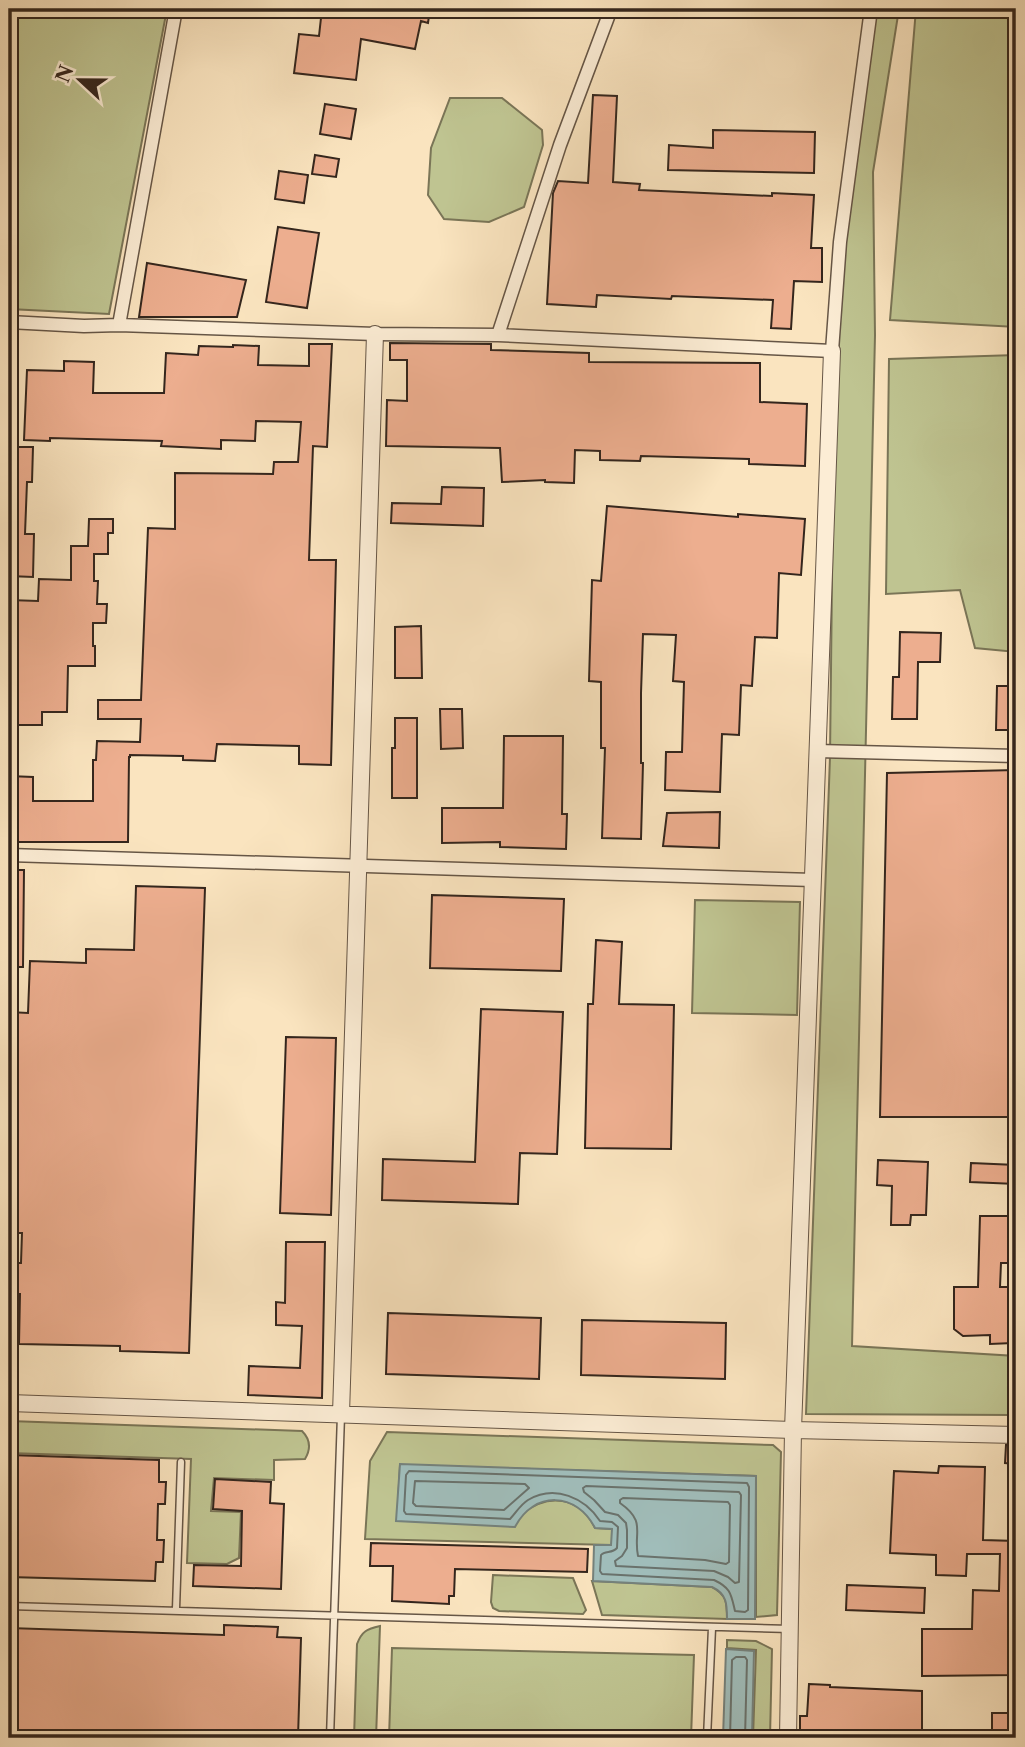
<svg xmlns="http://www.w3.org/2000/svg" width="1025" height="1747" font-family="'Libre Caslon Text',serif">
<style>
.green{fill:#bfc491;stroke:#7a7557;stroke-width:2}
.water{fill:#a0bdba;stroke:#75817b;stroke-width:2}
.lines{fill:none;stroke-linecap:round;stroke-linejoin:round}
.shore{stroke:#6a726c;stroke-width:2}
.building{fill:#edae8f;stroke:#34261d;stroke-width:2}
.service-casing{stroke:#665646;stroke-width:9}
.minor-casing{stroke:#665646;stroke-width:15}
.tertiary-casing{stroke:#665646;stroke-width:18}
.service{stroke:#fcedd5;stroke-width:6}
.minor{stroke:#fcedd5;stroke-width:12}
.tertiary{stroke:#fcedd5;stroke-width:16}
</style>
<rect width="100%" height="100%" fill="#fae4bf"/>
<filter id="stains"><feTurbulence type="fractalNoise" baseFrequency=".00286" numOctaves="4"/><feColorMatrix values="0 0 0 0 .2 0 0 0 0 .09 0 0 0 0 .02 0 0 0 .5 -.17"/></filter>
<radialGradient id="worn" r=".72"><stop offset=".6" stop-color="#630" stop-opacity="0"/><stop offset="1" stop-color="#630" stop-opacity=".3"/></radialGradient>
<path class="green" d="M 9,9 L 167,9 L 109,314 L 9,309 Z
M 877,9 L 899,9 L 873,172 L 875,335 L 852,1346 L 1016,1356 L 1012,1415 L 806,1414 L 830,757 L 835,316 L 850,196 Z
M 916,9 L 996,9 L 1016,12 L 1016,327 L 890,320 Z
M 450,98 L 502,98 L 542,130 L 543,145 L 524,207 L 489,222 L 444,219 L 428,195 L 431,148 Z
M 1016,355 L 1016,652 L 975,648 L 960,590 L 886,594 L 889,359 Z
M 695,900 L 800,902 L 797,1015 L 692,1013 Z
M 9,1421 L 302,1431 C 310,1439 311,1449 305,1459 L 274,1460 L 274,1480 L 214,1478 L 211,1511 L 241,1512 L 239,1558 L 227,1564 L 187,1563 L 191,1459 L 9,1453 Z
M 387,1432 L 773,1445 L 781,1452 L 777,1615 L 756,1617 L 756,1476 L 400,1465 L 397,1521 L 522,1514 C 548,1493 579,1496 595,1528 L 612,1529 L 612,1545 L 365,1539 L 370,1461 Z
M 493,1575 L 573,1578 L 586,1610 L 583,1614 L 499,1611 L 493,1608 L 491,1602 Z
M 592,1581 L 712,1587 C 727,1594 727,1604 727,1619 L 602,1615 Z
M 380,1626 L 376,1738 L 354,1738 L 357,1644 C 362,1631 367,1629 380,1626 Z
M 727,1640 L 756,1641 L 772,1649 L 770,1738 L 753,1738 L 756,1650 L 727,1648 Z
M 392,1648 L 694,1655 L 691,1738 L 389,1738 Z"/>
<path class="water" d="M 400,1464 L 756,1476 L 755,1619 L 727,1619 C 727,1604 727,1594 712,1587 L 593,1581 L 594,1545 L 611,1545 L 612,1529 L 595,1528 C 577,1492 534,1490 515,1527 L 396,1521 Z
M 726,1649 L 754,1651 L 752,1738 L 723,1738 Z"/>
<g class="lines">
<path class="shore" d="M 409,1471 L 747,1483 L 749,1487 L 748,1610 L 745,1612 L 735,1611 C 731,1594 731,1588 714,1580 L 602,1574 L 600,1571 L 601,1555 C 605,1550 612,1554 617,1548 L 618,1527 L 612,1522 L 600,1521 C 585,1498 555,1484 528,1500 C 520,1505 516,1513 510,1519 L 406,1514 L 404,1511 L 406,1475 Z
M 415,1481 L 525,1484 L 529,1488 L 504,1510 L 416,1506 L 413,1503 Z
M 586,1486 L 739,1492 L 741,1495 L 739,1582 L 735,1583 L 728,1577 L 714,1571 L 616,1566 L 615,1561 L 622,1556 L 627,1548 L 627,1530 L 626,1523 L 618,1515 L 605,1512 L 594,1500 L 584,1492 L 583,1488 Z
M 623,1498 L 728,1502 L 730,1505 L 729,1562 L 726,1564 L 705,1560 L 638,1556 C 633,1532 647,1522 620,1503 L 620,1500 Z
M 730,1738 L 732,1660 L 736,1657 L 745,1657 L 747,1660 L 745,1738"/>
</g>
<path class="building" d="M 322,9 L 430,9 L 428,23 L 421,21 L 415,49 L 361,39 L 356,80 L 294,73 L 299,34 L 319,36 Z
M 593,95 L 617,96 L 613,182 L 640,184 L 639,190 L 772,196 L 772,193 L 814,195 L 811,248 L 822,248 L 822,282 L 794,281 L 791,329 L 771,328 L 773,300 L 672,296 L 671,299 L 597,295 L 596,307 L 547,304 L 553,193 L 558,181 L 588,183 Z
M 325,104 L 356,109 L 351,139 L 320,134 Z
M 713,130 L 815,132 L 814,173 L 668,170 L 669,145 L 713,148 Z
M 315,155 L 339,159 L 336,177 L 312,174 Z
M 279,171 L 308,175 L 304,203 L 275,199 Z
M 278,227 L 319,233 L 307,308 L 266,302 Z
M 147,263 L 246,280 L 237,317 L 139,317 Z
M 390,343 L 491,344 L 491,350 L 589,353 L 589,362 L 760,363 L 760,402 L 807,404 L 805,466 L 749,464 L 749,459 L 641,456 L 640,461 L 600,460 L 600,451 L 575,450 L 574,483 L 545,482 L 545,480 L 502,482 L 500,448 L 386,446 L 387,400 L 407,401 L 407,360 L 390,360 Z
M 309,344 L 332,344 L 327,447 L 313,446 L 309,560 L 336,560 L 331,765 L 299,764 L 299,746 L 217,744 L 215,761 L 183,760 L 183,756 L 130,755 L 130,757 L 129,757 L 128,842 L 9,842 L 9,776 L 33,777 L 33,801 L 93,801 L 93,760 L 96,760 L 97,741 L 140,742 L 141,719 L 98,719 L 98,700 L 141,700 L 148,528 L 175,529 L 175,473 L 273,474 L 274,462 L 298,462 L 301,422 L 256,421 L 255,441 L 221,440 L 221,449 L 161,446 L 162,441 L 50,438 L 50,441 L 24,440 L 27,370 L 64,371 L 64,361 L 94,362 L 93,393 L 164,393 L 166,353 L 198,355 L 199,346 L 233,347 L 233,345 L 259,346 L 258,365 L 309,366 Z
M 9,447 L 33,447 L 32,482 L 27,482 L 25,534 L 34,534 L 33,577 L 9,576 Z
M 442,487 L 484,488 L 483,526 L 391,523 L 392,503 L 441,504 Z
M 607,506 L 738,517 L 738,514 L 805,519 L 801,575 L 779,573 L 777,638 L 755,637 L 752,686 L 741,685 L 739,735 L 722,734 L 720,792 L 665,790 L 666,752 L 682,752 L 684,682 L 673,681 L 676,635 L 643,634 L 641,693 L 641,763 L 643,763 L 641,839 L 602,838 L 605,748 L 601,748 L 601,682 L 589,681 L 592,580 L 601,581 Z
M 89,519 L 113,519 L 113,533 L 108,533 L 108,554 L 94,554 L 94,581 L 98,581 L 97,604 L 107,604 L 106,623 L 93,623 L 93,646 L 95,646 L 95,666 L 68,666 L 67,712 L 42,712 L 42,725 L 9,725 L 11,665 L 9,665 L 9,600 L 38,601 L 39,579 L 71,580 L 71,546 L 88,546 Z
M 421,626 L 422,678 L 395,678 L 395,627 Z
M 900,632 L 941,633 L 940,662 L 918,662 L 917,719 L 892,719 L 893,677 L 899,677 Z
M 997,686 L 1016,686 L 1016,730 L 996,730 Z
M 440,709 L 462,709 L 463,748 L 441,749 Z
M 395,718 L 417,718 L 417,798 L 392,798 L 392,748 L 395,748 Z
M 504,736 L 563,736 L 562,814 L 567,814 L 566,849 L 500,847 L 500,842 L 442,843 L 442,808 L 503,808 Z
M 1016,770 L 1016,1117 L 880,1117 L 887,773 Z
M 720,812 L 719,848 L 663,846 L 667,813 Z
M 9,870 L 24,870 L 23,967 L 9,967 Z
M 136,886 L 205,888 L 189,1353 L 120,1351 L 120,1346 L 19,1344 L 20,1294 L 9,1294 L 9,1263 L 21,1263 L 22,1233 L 9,1233 L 9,1012 L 28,1013 L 30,961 L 86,963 L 86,949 L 134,950 Z
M 432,895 L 564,899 L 561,971 L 430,968 Z
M 596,940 L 622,942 L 619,1004 L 674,1005 L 671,1149 L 585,1148 L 588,1004 L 593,1004 Z
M 481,1009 L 563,1012 L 557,1154 L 520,1153 L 518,1204 L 382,1200 L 383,1159 L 475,1162 Z
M 286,1037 L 336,1038 L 331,1215 L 280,1213 Z
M 878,1160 L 928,1162 L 926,1215 L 911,1215 L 910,1225 L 891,1225 L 892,1186 L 877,1185 Z
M 971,1163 L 1016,1165 L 1016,1184 L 970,1182 Z
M 980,1216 L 1016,1216 L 1016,1263 L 1001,1263 L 1000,1287 L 1016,1287 L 1016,1340 L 1013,1343 L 990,1344 L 990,1335 L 963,1336 L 954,1329 L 954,1287 L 978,1287 Z
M 286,1242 L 325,1242 L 322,1398 L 248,1395 L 249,1366 L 300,1368 L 302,1326 L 276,1325 L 276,1302 L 285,1303 Z
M 388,1313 L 541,1318 L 539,1379 L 386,1374 Z
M 582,1320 L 726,1323 L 725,1379 L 581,1375 Z
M 1006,1445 L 1016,1445 L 1016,1464 L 1005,1463 Z
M 9,1455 L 159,1460 L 159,1482 L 166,1482 L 165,1504 L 158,1504 L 157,1540 L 164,1540 L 163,1562 L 156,1562 L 155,1581 L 9,1577 Z
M 939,1466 L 985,1467 L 983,1540 L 1016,1541 L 1016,1675 L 922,1676 L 922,1629 L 972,1629 L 973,1590 L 999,1591 L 1000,1554 L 967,1554 L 966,1576 L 936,1575 L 936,1555 L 890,1553 L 894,1471 L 938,1473 Z
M 215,1479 L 271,1482 L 270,1503 L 284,1504 L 281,1589 L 193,1586 L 194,1565 L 241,1566 L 242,1511 L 213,1509 Z
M 371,1543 L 588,1549 L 587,1572 L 455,1569 L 454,1596 L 449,1596 L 449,1604 L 392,1601 L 393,1566 L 370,1566 Z
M 847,1585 L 925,1588 L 924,1613 L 846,1610 Z
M 224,1625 L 278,1627 L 277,1637 L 301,1638 L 298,1738 L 9,1738 L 9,1628 L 224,1635 Z
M 809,1684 L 830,1685 L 830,1687 L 922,1691 L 922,1735 L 800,1733 L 800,1716 L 807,1716 Z
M 992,1713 L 1016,1713 L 1016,1737 L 992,1736 Z"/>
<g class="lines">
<g class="service-casing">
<path id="service" d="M 9,1606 L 790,1629
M 176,1609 L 181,1462
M 330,1738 L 341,1415
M 707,1738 L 712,1628"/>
</g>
<g class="minor-casing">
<path id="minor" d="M 9,322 L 84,326 L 119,325 L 375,334 L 498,335 L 832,351 L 840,242 L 871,9
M 119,325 L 176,9
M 498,335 L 560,145 L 611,9
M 817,751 L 1016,756
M 9,855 L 813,880"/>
</g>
<g class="tertiary-casing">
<path id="tertiary" d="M 9,1403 L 793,1430 L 1016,1435
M 341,1414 L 375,334
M 788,1738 L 793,1430 L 832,351"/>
</g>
<use href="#service" class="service"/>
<use href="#minor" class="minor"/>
<use href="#tertiary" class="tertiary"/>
</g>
<rect width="1025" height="1747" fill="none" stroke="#fae4bf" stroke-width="35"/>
<rect x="10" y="10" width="1004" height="1726" fill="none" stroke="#34261d" stroke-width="3.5"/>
<rect x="18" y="18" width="990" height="1712" fill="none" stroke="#34261d" stroke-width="2"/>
<g transform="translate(80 80) rotate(292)" stroke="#fcedd5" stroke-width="5" paint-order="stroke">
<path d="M0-5L12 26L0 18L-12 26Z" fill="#34261d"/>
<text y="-10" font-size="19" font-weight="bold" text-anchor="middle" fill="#34261d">N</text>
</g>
<rect width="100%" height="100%" filter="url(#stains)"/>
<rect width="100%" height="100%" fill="url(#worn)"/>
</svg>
